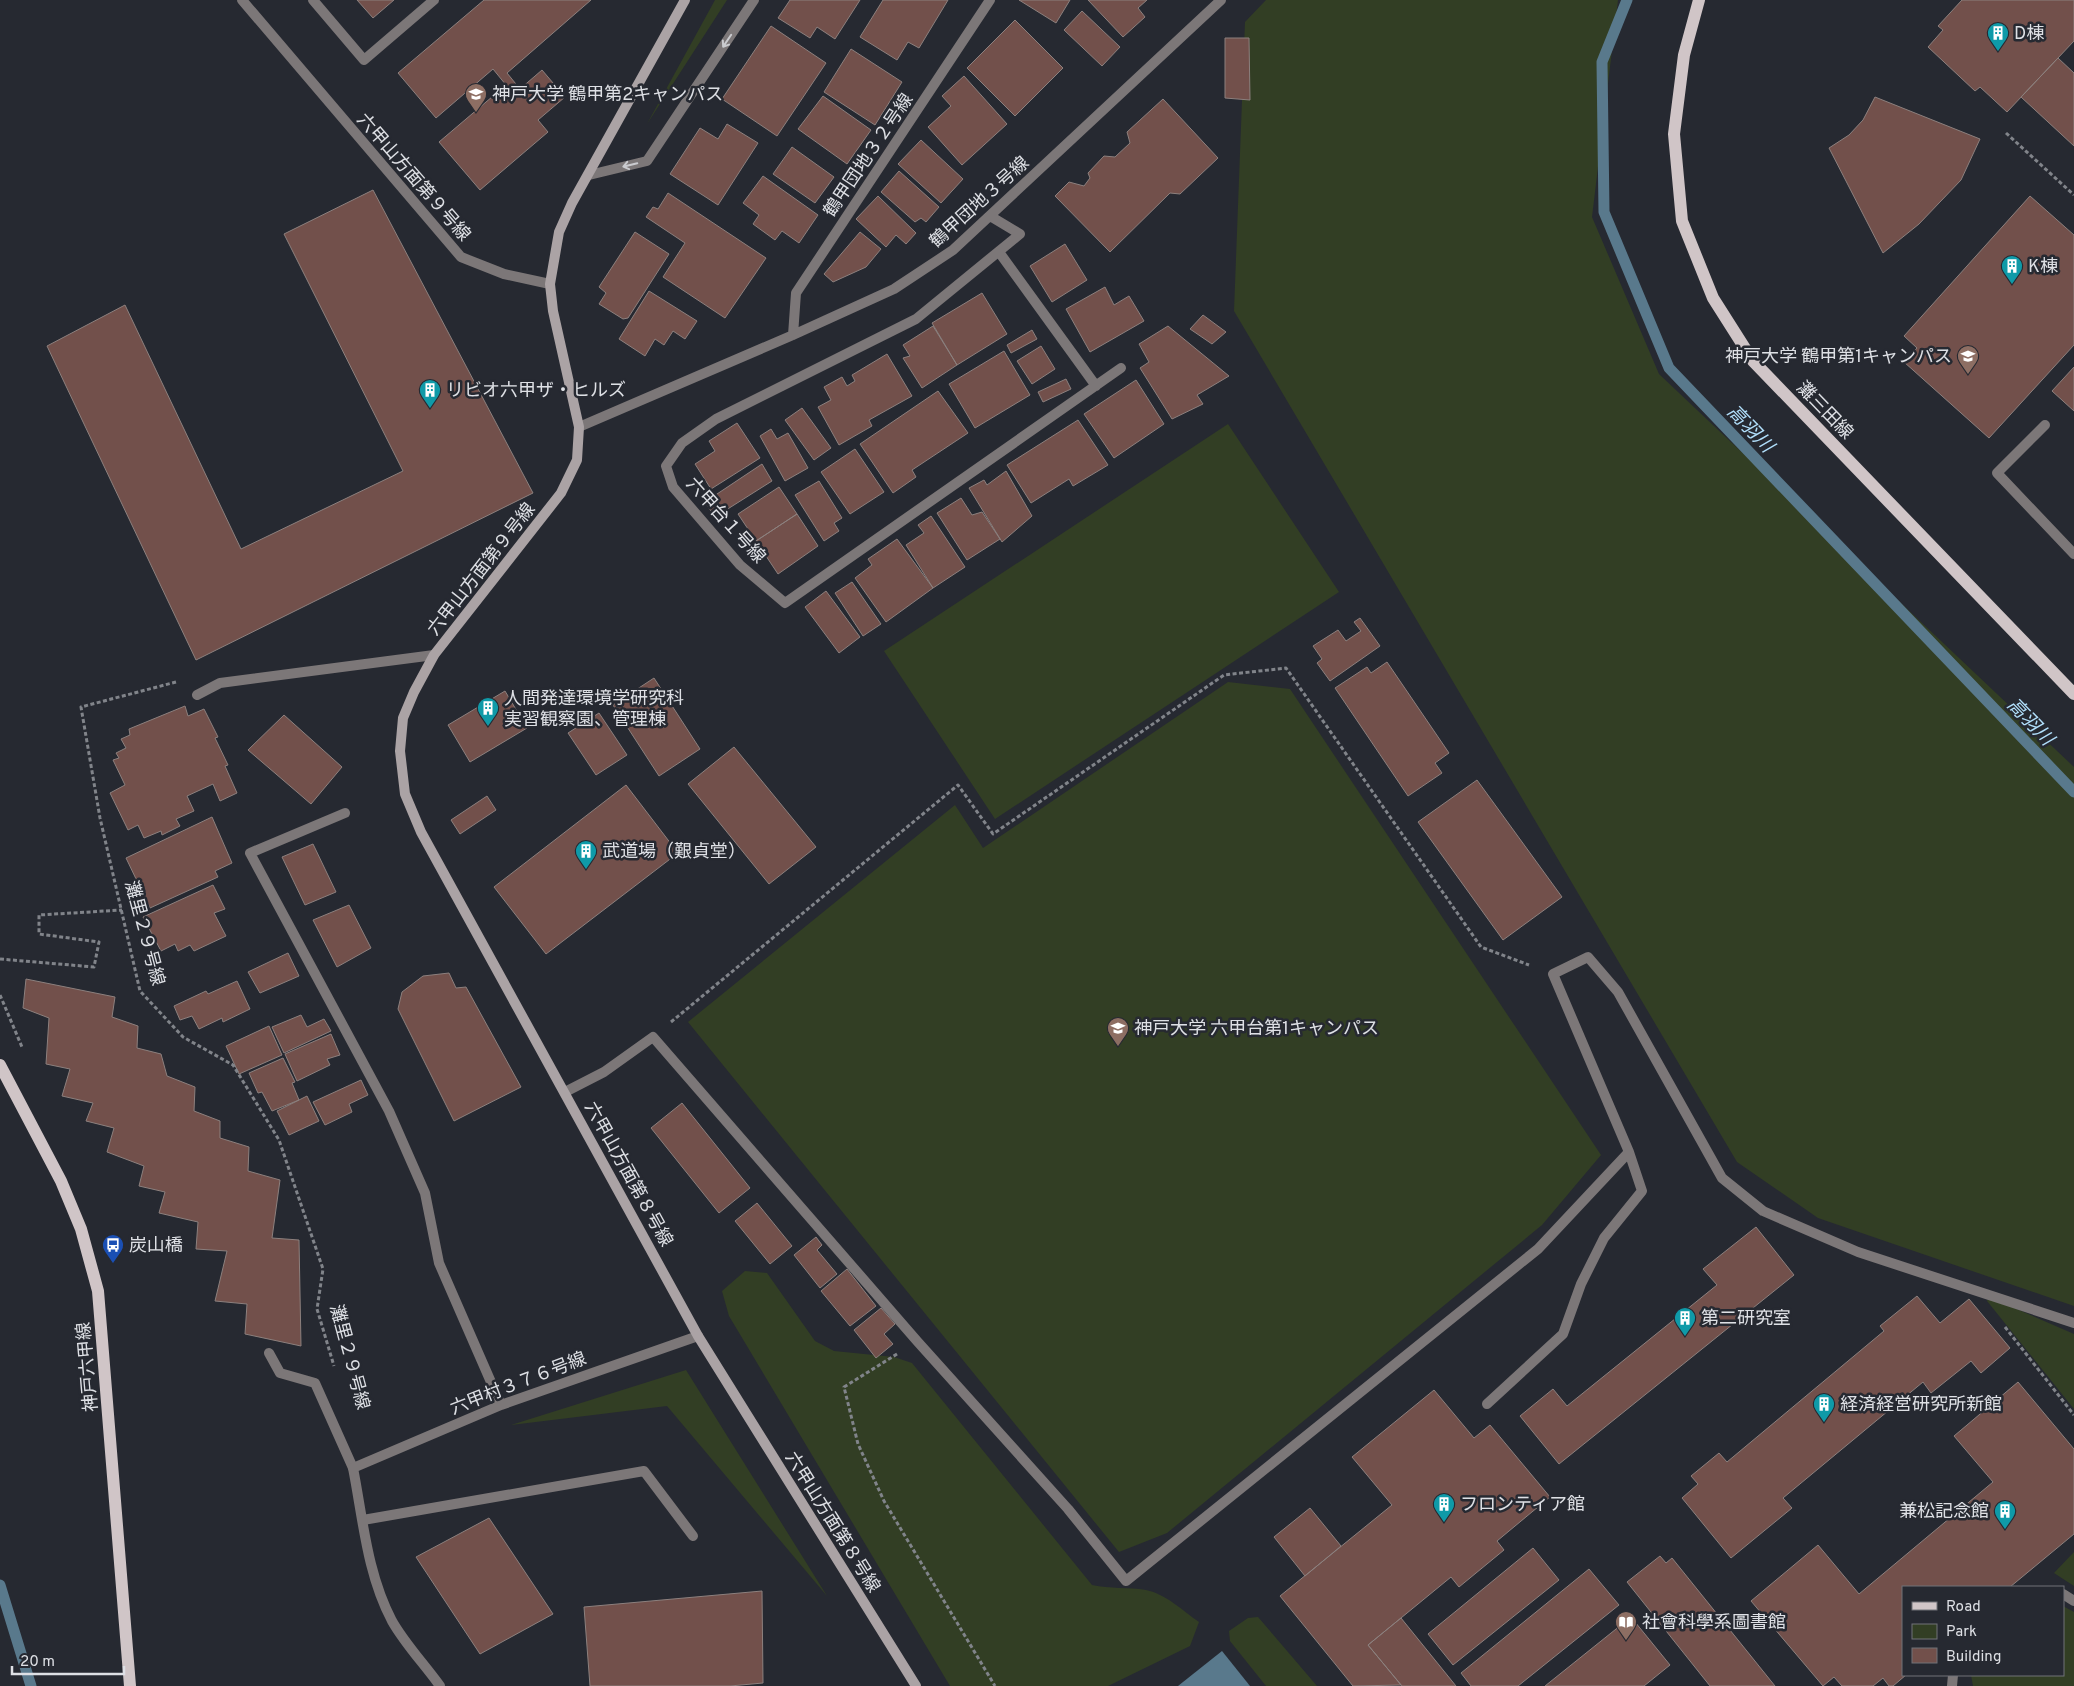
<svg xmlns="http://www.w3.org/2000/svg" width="2074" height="1686" font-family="Overpass,'Noto Sans JP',sans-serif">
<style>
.green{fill:#323e24}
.water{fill:#59798c}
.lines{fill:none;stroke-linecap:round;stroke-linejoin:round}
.stream{stroke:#59798c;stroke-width:11}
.building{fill:#72504b;stroke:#8c807e}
.path{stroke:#81848a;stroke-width:3;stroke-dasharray:4 2.5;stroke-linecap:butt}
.lane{stroke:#7c7778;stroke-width:10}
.street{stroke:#7c7778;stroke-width:10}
.secondary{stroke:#aba3a5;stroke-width:10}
.primary{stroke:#d0c5c7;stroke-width:12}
.oneway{stroke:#cacbcf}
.labels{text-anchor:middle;stroke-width:5;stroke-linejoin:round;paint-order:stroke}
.poi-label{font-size:18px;fill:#dee0e5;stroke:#262931;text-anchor:start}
.street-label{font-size:18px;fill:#dee0e5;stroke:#262931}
.water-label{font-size:19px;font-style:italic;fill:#b1dffb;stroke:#262931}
</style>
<rect width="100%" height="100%" fill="#262931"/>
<path class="green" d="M 715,0 L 727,0 L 647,124 Z
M 1266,0 L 1618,0 L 1592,217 L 1659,374 L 2074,767 L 2074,1306 L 1818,1218 L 1737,1162 L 1234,311 L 1245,22 Z
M 1228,424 L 1339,592 L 995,819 L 884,651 Z
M 1228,682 L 1290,689 L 1601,1155 L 1542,1225 L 1167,1533 L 1119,1552 L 688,1022 L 955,805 L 983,848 Z
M 745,1271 L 767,1273 L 815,1341 L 834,1351 L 894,1357 L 912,1363 L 1092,1585 C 1110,1589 1128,1587 1146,1590 C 1166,1594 1183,1611 1199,1622 L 1190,1646 L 1108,1686 L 950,1686 L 729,1316 L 722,1291 Z
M 1989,1297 L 2074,1334 L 2074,1409 L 1987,1301 Z
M 686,1370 L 827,1596 L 667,1406 L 511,1425 Z
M 2074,1552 L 2074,1586 L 2054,1573 Z
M 2063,1606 L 2074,1612 L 2074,1686 L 1973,1686 L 1971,1675 L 2063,1675 Z
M 1258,1617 L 1317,1686 L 1266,1686 L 1230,1641 L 1229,1631 L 1248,1618 Z"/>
<path class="water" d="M 1222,1651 L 1250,1686 L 1178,1686 Z"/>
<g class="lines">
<path class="stream" d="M 1627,0 L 1602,62 L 1604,212 L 1669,368 L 2074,792
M 0,1585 L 31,1686"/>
</g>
<path class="building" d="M 357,0 L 394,0 L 373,18 Z
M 484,0 L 591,0 L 507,73 L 520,89 L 542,70 L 565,97 L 538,120 L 548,132 L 480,190 L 439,142 L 506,85 L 493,69 L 436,118 L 398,73 Z
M 790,0 L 860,0 L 835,39 L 817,27 L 810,38 L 778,18 Z
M 883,0 L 948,0 L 919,48 L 908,42 L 897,60 L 860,37 Z
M 1019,0 L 1070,0 L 1056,23 Z
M 1088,0 L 1147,0 L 1138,8 L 1145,17 L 1123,37 Z
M 1962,0 L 2074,0 L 2074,41 L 2007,112 L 1980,87 L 1975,91 L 1928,47 L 1943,30 L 1938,26 Z
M 1082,11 L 1120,47 L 1102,66 L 1064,30 Z
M 1015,20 L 1063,68 L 1015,116 L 967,68 Z
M 771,26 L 826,63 L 777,136 L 722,99 Z
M 1225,38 L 1249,38 L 1250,100 L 1225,98 Z
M 851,49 L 902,82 L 875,125 L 824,92 Z
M 2058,58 L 2074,73 L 2074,146 L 2021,97 Z
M 964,76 L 1007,124 L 962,165 L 928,127 L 951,106 L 942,96 Z
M 823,96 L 871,130 L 847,164 L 798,129 Z
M 1875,97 L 1980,139 L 1961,180 L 1919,224 L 1883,253 L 1829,148 L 1849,135 L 1863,120 Z
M 1163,99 L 1218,158 L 1180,194 L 1170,193 L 1110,252 L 1055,196 L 1069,182 L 1084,186 L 1090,178 L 1088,173 L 1104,156 L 1115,157 L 1130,143 L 1127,132 Z
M 727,124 L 758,143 L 718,205 L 670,174 L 700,128 L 718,139 Z
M 921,140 L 963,179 L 941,203 L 898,164 Z
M 792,147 L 834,177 L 815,203 L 773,174 Z
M 899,171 L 939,207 L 926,222 L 921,218 L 915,222 L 881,192 Z
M 763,176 L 818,215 L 799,243 L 782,231 L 775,240 L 753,224 L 759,215 L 743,203 Z
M 373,190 L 533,493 L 196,660 L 47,346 L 125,305 L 241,549 L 403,471 L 284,234 Z
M 668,193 L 766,258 L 725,318 L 663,277 L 685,243 L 646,217 L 653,207 L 658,209 Z
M 878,196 L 916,233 L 906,244 L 896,235 L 886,247 L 856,219 Z
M 2030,196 L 2074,235 L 2074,345 L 1989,438 L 1904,362 L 1917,348 L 1904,336 Z
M 635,232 L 669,254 L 628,318 L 623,319 L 599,304 L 606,293 L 599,287 Z
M 860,232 L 881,249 L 866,267 L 833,282 L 824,274 Z
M 1065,244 L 1087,280 L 1052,302 L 1030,266 Z
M 1105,287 L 1114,305 L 1129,296 L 1144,321 L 1090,352 L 1066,309 Z
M 649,291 L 697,321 L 685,339 L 673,331 L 664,345 L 655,339 L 645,356 L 619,339 Z
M 982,293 L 1007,334 L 957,365 L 932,323 Z
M 1203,315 L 1226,332 L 1212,344 L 1190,329 Z
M 933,326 L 957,365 L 922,388 L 903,358 L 910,356 L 903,345 Z
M 1168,326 L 1229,376 L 1197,395 L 1203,404 L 1172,419 L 1140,368 L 1149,362 L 1139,344 Z
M 1032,330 L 1037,339 L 1011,353 L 1007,345 Z
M 1041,346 L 1055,369 L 1032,384 L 1017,361 Z
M 1004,351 L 1030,395 L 975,428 L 949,384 Z
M 887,354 L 912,396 L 869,420 L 872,426 L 839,445 L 818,407 L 831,400 L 824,387 L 842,377 L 847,386 L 855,381 L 852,375 Z
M 2074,367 L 2074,411 L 2052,391 Z
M 1066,379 L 1071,389 L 1043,402 L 1038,392 Z
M 1136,380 L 1164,424 L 1114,458 L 1084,414 Z
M 938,391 L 968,433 L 912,470 L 916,477 L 893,493 L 860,444 Z
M 802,408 L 831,448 L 814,460 L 785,420 Z
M 1078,420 L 1108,465 L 1073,486 L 1069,479 L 1031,503 L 1007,465 Z
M 737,423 L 760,458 L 711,489 L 695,464 L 715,451 L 709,441 Z
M 771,429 L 777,439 L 788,433 L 808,468 L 785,481 L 760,436 Z
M 855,449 L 884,492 L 850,514 L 821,472 Z
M 762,464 L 772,481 L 715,517 L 705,502 Z
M 1006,471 L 1032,516 L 1002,542 L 969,488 L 984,480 L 987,485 Z
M 819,481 L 842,518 L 834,523 L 839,531 L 824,541 L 795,495 Z
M 779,487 L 797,514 L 756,541 L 738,514 Z
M 961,498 L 972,515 L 982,512 L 1000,539 L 967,560 L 937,513 Z
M 797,514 L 818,546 L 778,574 L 756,541 Z
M 931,516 L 965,567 L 933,588 L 906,545 L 924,533 L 918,525 Z
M 897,539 L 933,588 L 886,622 L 855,578 L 872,565 L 868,559 Z
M 852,582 L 881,624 L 863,636 L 835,593 Z
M 826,591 L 860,637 L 839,653 L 805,607 Z
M 1360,618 L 1380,646 L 1330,681 L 1317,663 L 1322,659 L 1313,646 L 1338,630 L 1346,641 L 1361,631 L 1354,622 Z
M 1387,662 L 1449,753 L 1435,763 L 1442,773 L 1408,796 L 1335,688 L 1367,667 L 1371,673 Z
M 654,678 L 700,749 L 659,776 L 613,705 Z
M 505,691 L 527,728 L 470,762 L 448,725 Z
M 185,706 L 188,716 L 204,709 L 218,737 L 215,738 L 228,765 L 225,766 L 237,793 L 220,801 L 213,784 L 187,796 L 194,811 L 176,819 L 180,826 L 162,835 L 161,831 L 144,838 L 138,825 L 128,830 L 110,793 L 125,785 L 113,760 L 119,758 L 116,753 L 126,748 L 121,739 L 130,735 L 129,729 Z
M 599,713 L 627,755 L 596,775 L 568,733 Z
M 284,715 L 342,767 L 311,804 L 248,750 Z
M 734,747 L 816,847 L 769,884 L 688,784 Z
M 1477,780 L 1562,897 L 1503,940 L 1418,822 Z
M 626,785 L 678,853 L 546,954 L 494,887 Z
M 487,796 L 496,810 L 460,834 L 451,820 Z
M 212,817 L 232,863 L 215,871 L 218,877 L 150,908 L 126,858 Z
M 313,844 L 336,892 L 305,905 L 282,857 Z
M 213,885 L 225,909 L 214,913 L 226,936 L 194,951 L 190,945 L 178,951 L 175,944 L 161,951 L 143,917 Z
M 349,905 L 371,948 L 337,967 L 313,920 Z
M 288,953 L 299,976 L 260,993 L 248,972 Z
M 449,973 L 456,988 L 466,987 L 521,1087 L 454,1121 L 398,1009 L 402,992 L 423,976 Z
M 26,979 L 115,997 L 112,1017 L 138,1026 L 137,1048 L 161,1054 L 167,1076 L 195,1087 L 194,1111 L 220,1121 L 220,1138 L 249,1147 L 248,1171 L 280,1180 L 272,1238 L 299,1240 L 301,1346 L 245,1334 L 247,1304 L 215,1301 L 227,1251 L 196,1249 L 198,1222 L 159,1213 L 165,1192 L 139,1186 L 144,1166 L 107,1152 L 114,1128 L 86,1121 L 93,1103 L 62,1096 L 70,1069 L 46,1064 L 49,1018 L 23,1008 Z
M 237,981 L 250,1009 L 223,1022 L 222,1018 L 199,1029 L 192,1016 L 180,1020 L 174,1006 L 206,991 L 208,994 Z
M 301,1015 L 307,1027 L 324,1019 L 331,1031 L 284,1053 L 272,1027 Z
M 269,1026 L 282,1055 L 239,1074 L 226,1046 Z
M 331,1034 L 340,1055 L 327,1059 L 330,1065 L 297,1081 L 285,1054 Z
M 283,1058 L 295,1082 L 292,1083 L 299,1100 L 272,1111 L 262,1092 L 258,1093 L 249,1073 Z
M 361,1080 L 368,1095 L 349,1104 L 352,1112 L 325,1125 L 313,1102 Z
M 307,1096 L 319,1121 L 289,1135 L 277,1111 Z
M 682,1103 L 750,1188 L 719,1213 L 651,1128 Z
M 757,1203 L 792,1246 L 770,1264 L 735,1221 Z
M 1756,1227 L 1794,1275 L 1559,1464 L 1520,1416 L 1553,1389 L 1567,1406 L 1717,1285 L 1703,1269 Z
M 816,1237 L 822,1245 L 817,1250 L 837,1274 L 820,1288 L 794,1255 Z
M 847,1269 L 876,1306 L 850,1326 L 821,1291 Z
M 1917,1296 L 1940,1323 L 1969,1299 L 2010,1348 L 1981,1373 L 1971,1361 L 1931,1393 L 1923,1382 L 1783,1498 L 1792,1508 L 1731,1558 L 1682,1498 L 1698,1484 L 1691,1476 L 1719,1453 L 1727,1462 L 1884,1331 L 1880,1326 Z
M 881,1308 L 895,1324 L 884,1334 L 893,1344 L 876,1358 L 854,1330 Z
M 2018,1382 L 2074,1449 L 2074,1534 L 2010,1587 L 1903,1587 L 1903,1675 L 1906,1675 L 1893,1686 L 1889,1686 L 1883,1678 L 1873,1686 L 1842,1686 L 1834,1677 L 1823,1686 L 1751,1601 L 1818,1545 L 1859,1594 L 1993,1482 L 1954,1436 Z
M 1434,1390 L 1474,1438 L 1490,1425 L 1550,1497 L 1497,1541 L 1504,1550 L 1459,1587 L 1451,1577 L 1368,1645 L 1401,1685 L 1353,1686 L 1280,1596 L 1392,1505 L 1352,1457 Z
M 1310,1508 L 1341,1546 L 1305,1576 L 1274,1537 Z
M 489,1518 L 553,1614 L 480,1654 L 416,1557 Z
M 1533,1548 L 1559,1580 L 1453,1665 L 1428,1634 Z
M 1660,1556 L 1666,1563 L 1672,1558 L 1775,1686 L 1710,1686 L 1627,1582 Z
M 1589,1569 L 1619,1605 L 1518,1686 L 1471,1686 L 1461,1673 Z
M 762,1591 L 763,1683 L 730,1686 L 590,1686 L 584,1607 Z
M 1631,1617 L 1670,1665 L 1644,1686 L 1545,1686 Z
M 1401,1618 L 1456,1686 L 1402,1686 L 1368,1645 Z"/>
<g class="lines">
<path class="path" d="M 2006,133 L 2074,195
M 176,682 L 81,707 L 100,818 L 140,991 L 183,1037 L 233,1065 L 279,1140 L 323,1269 L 317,1309 L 334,1366
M 0,959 L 94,967 L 99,942 L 39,934 L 39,915 L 122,910
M 0,995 L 22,1047
M 671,1022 L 958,785 L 993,834 L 1224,675 L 1286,668 L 1481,947 L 1529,965
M 2005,1327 L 2074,1415
M 897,1354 L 844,1387 L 858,1444 L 884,1501 L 995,1686"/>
<path class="lane" d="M 313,0 L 364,60 L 434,0
M 2045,425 L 1997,473 L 2074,554
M 565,1092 L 604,1072 L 653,1037 L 917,1341 L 1068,1509 L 1126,1581 L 1538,1249 L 1629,1152
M 269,1353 L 280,1373 L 315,1383 L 353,1468
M 1487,1404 L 1563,1334 L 1581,1284 L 1604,1238 L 1642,1191 L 1629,1152 L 1553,974 L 1588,957 L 1618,992 L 1722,1178 L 1763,1211 L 1858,1252 L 2074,1323
M 363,1520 L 644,1471 L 693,1536
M 2063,1594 L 2074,1601
M 1952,1686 L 1953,1675"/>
<path class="street" d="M 242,0 L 461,257 L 504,274 L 550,284
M 589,175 L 647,161 L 754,0
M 990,216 L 1020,234 L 916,319 L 716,419 L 682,443 L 666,466 L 673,487 L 740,565 L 785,603 L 1121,368
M 999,252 L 1096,386
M 793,335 L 796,293 L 990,0
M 579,427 L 793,335 L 894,289 L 953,250 L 1221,0
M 197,695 L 220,683 L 434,655
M 345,813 L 250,853 L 389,1111 L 425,1193 L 439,1263 L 501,1405
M 440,1686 C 425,1665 405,1644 392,1621 C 367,1574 363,1519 353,1468 L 501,1405 L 698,1336"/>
<path class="secondary" d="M 685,0 L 572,203 L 559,232 L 550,284 L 553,311 L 579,427 L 577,460 L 561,493 L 434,655 L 414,692 L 403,718 L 400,751 L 405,794 L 421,832 L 698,1336 L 916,1686"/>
<path class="primary" d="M 1699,0 L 1684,55 L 1674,134 L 1682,221 L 1713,298 L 1753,361 L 2074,694
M 0,1065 L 61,1181 L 81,1229 L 98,1291 L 130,1686"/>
</g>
<defs><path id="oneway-shaft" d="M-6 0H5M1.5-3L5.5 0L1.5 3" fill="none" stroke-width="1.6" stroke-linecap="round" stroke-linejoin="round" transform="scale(1.25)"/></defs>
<g class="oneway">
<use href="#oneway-shaft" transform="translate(727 41) rotate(124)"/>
<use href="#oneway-shaft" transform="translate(630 165) rotate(166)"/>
</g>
<defs>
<g id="building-pin" transform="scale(1.125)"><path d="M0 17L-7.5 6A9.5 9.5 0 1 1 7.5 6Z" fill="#0f9aa8" stroke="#262931"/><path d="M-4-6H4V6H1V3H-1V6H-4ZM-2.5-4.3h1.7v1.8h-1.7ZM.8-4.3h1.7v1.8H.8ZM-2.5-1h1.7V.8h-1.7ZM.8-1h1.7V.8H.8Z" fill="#fff"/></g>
<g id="university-pin" transform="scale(1.125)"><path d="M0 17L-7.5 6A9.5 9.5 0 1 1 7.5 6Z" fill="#8d6e63" stroke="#262931"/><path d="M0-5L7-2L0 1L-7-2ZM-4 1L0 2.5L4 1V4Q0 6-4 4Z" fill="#fff"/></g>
<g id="bus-pin" transform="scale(1.125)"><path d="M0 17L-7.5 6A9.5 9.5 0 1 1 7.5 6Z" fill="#1a4fb4" stroke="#262931"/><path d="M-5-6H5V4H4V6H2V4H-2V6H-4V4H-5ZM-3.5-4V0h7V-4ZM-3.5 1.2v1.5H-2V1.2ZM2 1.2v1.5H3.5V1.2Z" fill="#fff"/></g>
<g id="library-pin" transform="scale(1.125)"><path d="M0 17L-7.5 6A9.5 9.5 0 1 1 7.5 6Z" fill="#8d6e63" stroke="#262931"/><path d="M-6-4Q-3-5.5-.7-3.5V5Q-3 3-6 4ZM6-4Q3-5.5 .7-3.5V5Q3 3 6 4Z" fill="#fff"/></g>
</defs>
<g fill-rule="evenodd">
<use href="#building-pin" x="1998" y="33"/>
<use href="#university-pin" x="476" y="94"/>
<use href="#building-pin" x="2012" y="266"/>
<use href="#university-pin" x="1968" y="356"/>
<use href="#building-pin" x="430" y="390"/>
<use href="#building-pin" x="488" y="708"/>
<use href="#building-pin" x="586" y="851"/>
<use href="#university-pin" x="1118" y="1028"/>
<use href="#bus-pin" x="113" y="1245"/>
<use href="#building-pin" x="1685" y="1318"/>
<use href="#building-pin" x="1824" y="1404"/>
<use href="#building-pin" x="1444" y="1504"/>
<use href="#building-pin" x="2005" y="1511"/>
<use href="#library-pin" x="1626" y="1622"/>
</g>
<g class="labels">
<g class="poi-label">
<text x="2014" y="39">D棟</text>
<text x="492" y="100">神戸大学 鶴甲第2キャンパス</text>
<text x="2028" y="272">K棟</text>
<text x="1952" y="362" text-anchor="end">神戸大学 鶴甲第1キャンパス</text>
<text x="446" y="396">リビオ六甲ザ・ヒルズ</text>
<text x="504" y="704">人間発達環境学研究科<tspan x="504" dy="21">実習観察園、管理棟</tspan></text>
<text x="602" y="857">武道場（艱貞堂）</text>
<text x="1134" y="1034">神戸大学 六甲台第1キャンパス</text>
<text x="129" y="1251">炭山橋</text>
<text x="1701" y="1324">第二研究室</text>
<text x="1840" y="1410">経済経営研究所新館</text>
<text x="1460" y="1510">フロンティア館</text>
<text x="1989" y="1517" text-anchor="end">兼松記念館</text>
<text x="1642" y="1628">社會科學系圖書館</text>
</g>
<g class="street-label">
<text transform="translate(868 155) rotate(-56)" y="6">鶴甲団地３２号線</text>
<text transform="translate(414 177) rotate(49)" y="6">六甲山方面第９号線</text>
<text transform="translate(979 202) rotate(-42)" y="6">鶴甲団地３号線</text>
<text transform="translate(1825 410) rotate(46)" y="6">灘三田線</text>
<text transform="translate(726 520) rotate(48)" y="6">六甲台１号線</text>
<text transform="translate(481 569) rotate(-52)" y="6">六甲山方面第９号線</text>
<text transform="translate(145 933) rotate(75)" y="6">灘里２９号線</text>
<text transform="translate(629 1174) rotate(61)" y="6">六甲山方面第８号線</text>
<text transform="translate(350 1357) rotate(75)" y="6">灘里２９号線</text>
<text transform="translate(87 1367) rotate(-95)" y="6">神戸六甲線</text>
<text transform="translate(518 1383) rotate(-21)" y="6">六甲村３７６号線</text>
<text transform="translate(833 1522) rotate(58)" y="6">六甲山方面第８号線</text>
</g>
<g class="water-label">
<text transform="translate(1751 428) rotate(46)" y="7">高羽川</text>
<text transform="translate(2031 721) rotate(46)" y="7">高羽川</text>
</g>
</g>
<rect x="1902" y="1586" width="162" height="90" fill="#262931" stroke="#707279"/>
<rect x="1912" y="1602" width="25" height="8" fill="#d0c5c7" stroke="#707279"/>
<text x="1946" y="1611" font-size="15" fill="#dee0e5">Road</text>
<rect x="1912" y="1624" width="25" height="15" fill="#323e24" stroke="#707279"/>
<text x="1946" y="1636" font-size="15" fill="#dee0e5">Park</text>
<rect x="1912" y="1648" width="25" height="15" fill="#72504b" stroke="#707279"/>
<text x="1946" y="1661" font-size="15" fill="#dee0e5">Building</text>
<path d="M12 1666v8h112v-8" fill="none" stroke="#dee0e5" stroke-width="2.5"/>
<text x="20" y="1666" font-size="15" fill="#dee0e5" stroke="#262931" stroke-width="4" paint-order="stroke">20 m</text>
</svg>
